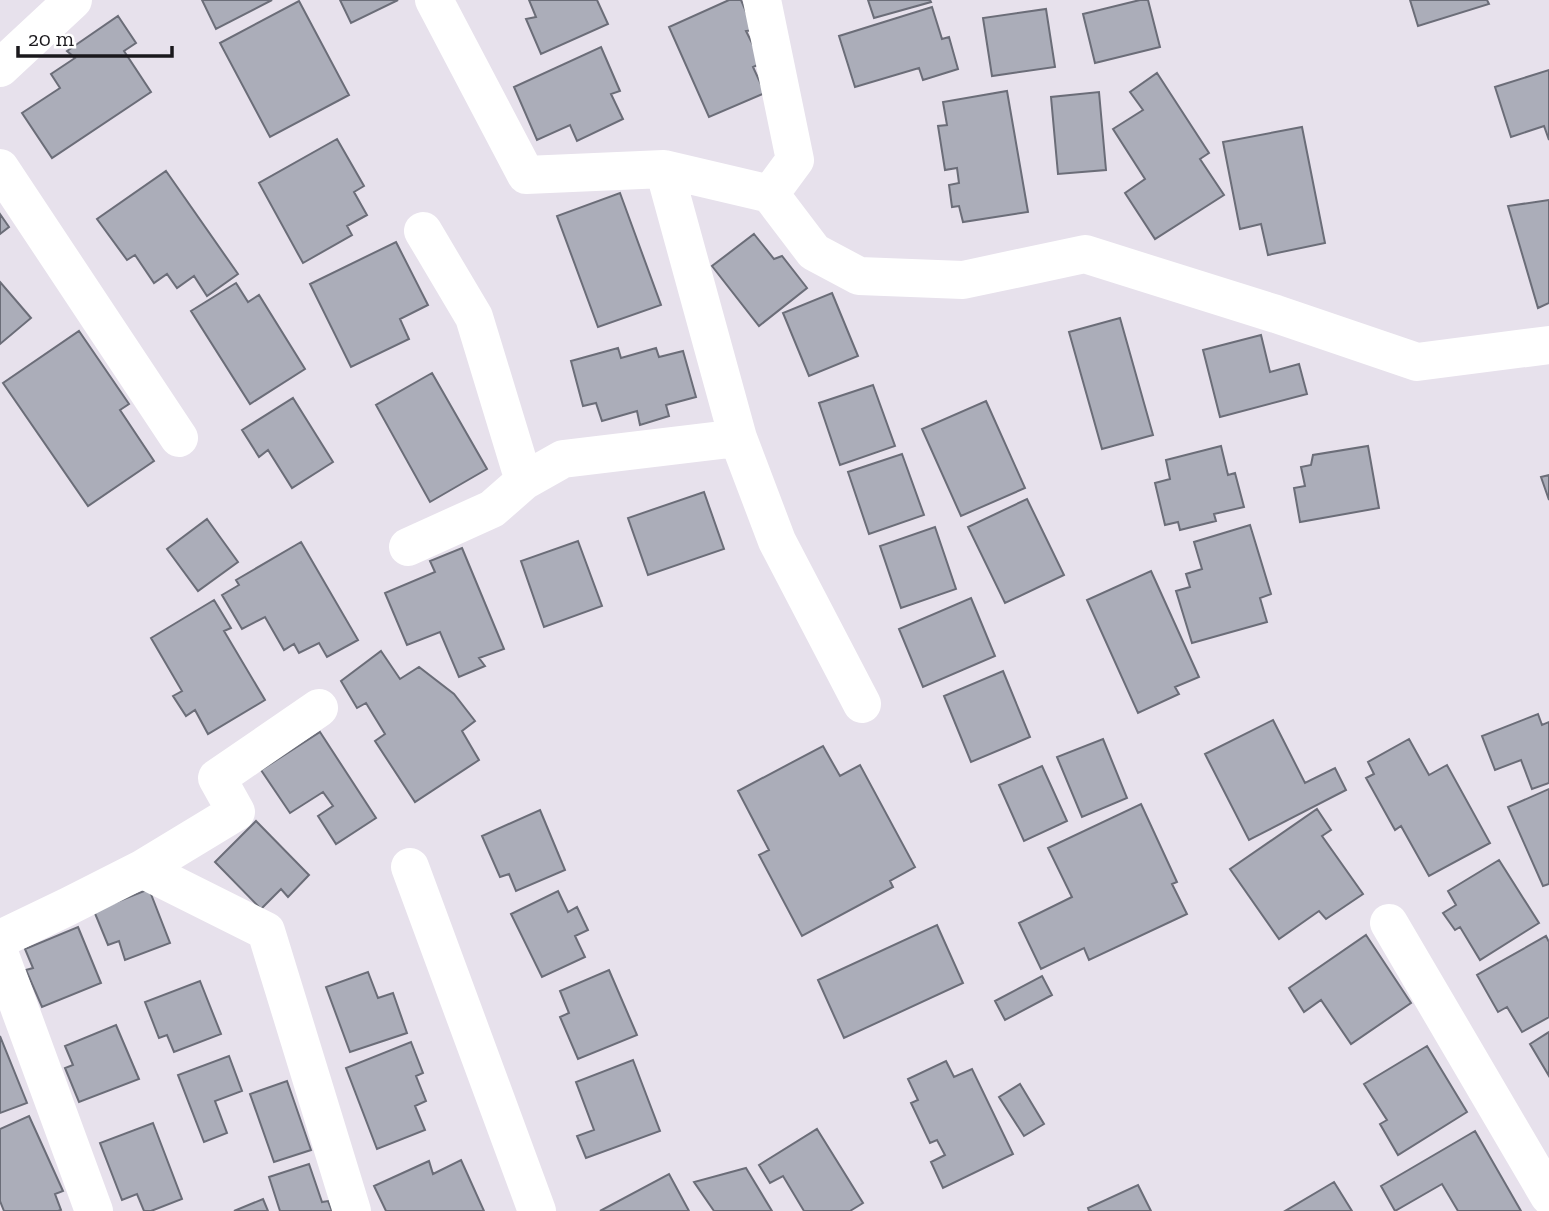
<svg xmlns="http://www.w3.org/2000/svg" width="1549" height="1211" font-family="'Zilla Slab',serif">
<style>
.building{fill:#abadb9;stroke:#6b6d78;stroke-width:2}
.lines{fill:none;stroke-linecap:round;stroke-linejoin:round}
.minor{stroke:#fff;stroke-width:38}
</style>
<rect width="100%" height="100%" fill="#e7e1ec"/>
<path class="building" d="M 202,0 L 272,0 L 216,29 Z
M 340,0 L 398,0 L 351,23 Z
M 529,0 L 597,0 L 608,24 L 541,54 L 526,19 L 536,17 Z
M 729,0 L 741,0 L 754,30 L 746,31 L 762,63 L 753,67 L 765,93 L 709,117 L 669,27 Z
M 868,0 L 930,0 L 931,2 L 874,18 Z
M 1140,0 L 1148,0 L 1160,47 L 1095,63 L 1083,14 Z
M 1410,0 L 1487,0 L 1489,4 L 1418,26 Z
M 299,1 L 349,95 L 270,137 L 220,43 Z
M 932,7 L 942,39 L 949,37 L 958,69 L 923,80 L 919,68 L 855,87 L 839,36 Z
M 1046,9 L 1055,67 L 992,76 L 983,18 Z
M 118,16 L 136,43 L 124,51 L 151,92 L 52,158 L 22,113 L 60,88 L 51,74 L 75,58 L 67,51 Z
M 601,47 L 620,91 L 611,94 L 623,119 L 577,141 L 570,125 L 537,140 L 514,87 Z
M 1549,70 L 1549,140 L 1544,126 L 1511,137 L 1495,87 Z
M 1157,73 L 1209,153 L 1200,159 L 1224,195 L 1155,239 L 1125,193 L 1145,179 L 1113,129 L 1143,110 L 1130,92 Z
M 1007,91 L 1028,212 L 963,222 L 959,206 L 952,207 L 949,185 L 959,183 L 957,168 L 945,170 L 938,126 L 947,125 L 943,102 Z
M 1099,92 L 1106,170 L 1058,174 L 1051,97 Z
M 1302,127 L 1325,243 L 1268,255 L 1261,224 L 1240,229 L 1223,142 Z
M 337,139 L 364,186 L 354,192 L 367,215 L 347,226 L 352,235 L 303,263 L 259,183 Z
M 166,171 L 238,274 L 207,296 L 194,276 L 177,288 L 167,274 L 154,283 L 135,255 L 127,260 L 97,219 Z
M 620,193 L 661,305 L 598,327 L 557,216 Z
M 1549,200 L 1549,303 L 1538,308 L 1508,206 Z
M 0,214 L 9,227 L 0,234 Z
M 754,234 L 774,259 L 782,256 L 807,288 L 759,326 L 712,266 Z
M 396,242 L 428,305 L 400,319 L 409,339 L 351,367 L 310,284 Z
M 0,282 L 31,318 L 0,344 Z
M 236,283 L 248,302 L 259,295 L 305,369 L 250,404 L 191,311 Z
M 832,293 L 858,356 L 809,376 L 783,313 Z
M 1120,318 L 1153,435 L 1102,449 L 1069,332 Z
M 79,331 L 129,404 L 120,410 L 154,461 L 88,506 L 3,383 Z
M 1261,335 L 1270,372 L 1299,364 L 1307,394 L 1220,417 L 1203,350 Z
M 618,348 L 621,358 L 656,348 L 659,357 L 683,351 L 696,397 L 666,405 L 669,416 L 640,425 L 637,411 L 602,421 L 596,403 L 583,406 L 571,361 Z
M 432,373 L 487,469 L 430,502 L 376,405 Z
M 873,385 L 895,446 L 840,465 L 819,403 Z
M 293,398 L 333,462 L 292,488 L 268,450 L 259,457 L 242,430 Z
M 986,401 L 1025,488 L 961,516 L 922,429 Z
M 1221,446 L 1228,475 L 1235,473 L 1244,507 L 1214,514 L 1216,521 L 1180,530 L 1178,522 L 1165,525 L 1155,483 L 1170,479 L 1166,460 Z
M 1368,446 L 1379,508 L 1300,522 L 1294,488 L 1305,486 L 1301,467 L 1311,465 L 1313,455 Z
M 902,454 L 924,515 L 869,534 L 848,472 Z
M 1549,475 L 1549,500 L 1541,477 Z
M 704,492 L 724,549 L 648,575 L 628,518 Z
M 1027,499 L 1064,575 L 1005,603 L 968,527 Z
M 207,519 L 238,562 L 198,591 L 167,549 Z
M 1250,525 L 1271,594 L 1260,598 L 1267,622 L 1192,643 L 1176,591 L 1190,587 L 1186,574 L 1202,569 L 1194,542 Z
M 935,527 L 956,589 L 901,608 L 880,546 Z
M 578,541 L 602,606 L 544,627 L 521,561 Z
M 301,542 L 358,640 L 327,657 L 319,643 L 299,653 L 294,644 L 284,650 L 265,617 L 242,629 L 222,595 L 239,585 L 236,580 Z
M 462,548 L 504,649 L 479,658 L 485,666 L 459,677 L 440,632 L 407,645 L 385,593 L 435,572 L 430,561 Z
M 1151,571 L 1199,677 L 1175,687 L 1179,694 L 1138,713 L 1087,600 Z
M 971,598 L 995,656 L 923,687 L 899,629 Z
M 214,600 L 231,628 L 224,631 L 265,700 L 208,734 L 195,710 L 186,716 L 173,696 L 182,691 L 151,638 Z
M 381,651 L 400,679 L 419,667 L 454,694 L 475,721 L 462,731 L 479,760 L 415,802 L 375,741 L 385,734 L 366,703 L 357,708 L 341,681 Z
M 1003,671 L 1030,737 L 971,762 L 944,696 Z
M 1538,714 L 1542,725 L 1549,722 L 1549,783 L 1532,789 L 1521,760 L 1495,770 L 1482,736 Z
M 1273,720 L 1305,783 L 1335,768 L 1346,790 L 1249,840 L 1205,754 Z
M 320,732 L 376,818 L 336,844 L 318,816 L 333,806 L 323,792 L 290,813 L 261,770 Z
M 1103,739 L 1127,798 L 1082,817 L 1057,757 Z
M 1409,739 L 1429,775 L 1447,765 L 1490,843 L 1429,876 L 1401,826 L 1395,830 L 1366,778 L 1374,774 L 1368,762 Z
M 823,746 L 840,776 L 860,765 L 915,867 L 890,881 L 893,887 L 802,936 L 759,855 L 769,850 L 738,791 Z
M 1042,766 L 1067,821 L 1024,841 L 999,785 Z
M 1549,789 L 1549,884 L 1543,886 L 1508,807 Z
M 1141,804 L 1177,882 L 1172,884 L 1187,914 L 1089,960 L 1084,948 L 1041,969 L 1019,923 L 1072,897 L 1048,848 Z
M 1317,809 L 1331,830 L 1322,836 L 1363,894 L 1326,919 L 1319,911 L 1279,939 L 1230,869 Z
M 540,810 L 565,870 L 516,891 L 509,874 L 500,877 L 482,836 Z
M 256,821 L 309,875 L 288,897 L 281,889 L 261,909 L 215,862 Z
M 1499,860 L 1539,923 L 1480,960 L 1460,927 L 1455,930 L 1443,913 L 1456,905 L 1448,891 Z
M 149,889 L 170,943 L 125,960 L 119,941 L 108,945 L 94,911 Z
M 558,891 L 568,912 L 577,907 L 588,930 L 575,936 L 585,957 L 542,977 L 511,914 Z
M 937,925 L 963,983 L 844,1038 L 818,980 Z
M 78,927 L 101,983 L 42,1007 L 26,970 L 33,968 L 25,949 Z
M 1366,935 L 1411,1003 L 1351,1044 L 1321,1000 L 1304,1012 L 1289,988 Z
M 1546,936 L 1549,942 L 1549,1017 L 1522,1032 L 1507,1007 L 1498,1012 L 1477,975 Z
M 609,970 L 637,1035 L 578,1059 L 560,1017 L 569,1013 L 560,991 Z
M 368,972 L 378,998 L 393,993 L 407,1033 L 350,1052 L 326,987 Z
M 1042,976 L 1052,995 L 1005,1020 L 995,1001 Z
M 200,981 L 221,1034 L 174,1052 L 167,1035 L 159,1038 L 145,1002 Z
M 116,1025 L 139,1079 L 79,1102 L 65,1068 L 73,1065 L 65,1046 Z
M 1549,1032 L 1549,1076 L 1530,1044 Z
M 0,1036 L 27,1103 L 0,1113 Z
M 411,1042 L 423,1073 L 416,1076 L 426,1101 L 415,1106 L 425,1130 L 377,1149 L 346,1068 Z
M 1427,1046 L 1467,1112 L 1398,1155 L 1380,1124 L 1387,1120 L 1364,1084 Z
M 229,1056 L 242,1091 L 215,1101 L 227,1133 L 204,1142 L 178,1075 Z
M 633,1060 L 660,1131 L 586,1158 L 577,1136 L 594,1130 L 576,1082 Z
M 946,1061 L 954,1077 L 972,1069 L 1013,1154 L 943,1188 L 931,1162 L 945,1155 L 937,1140 L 930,1143 L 911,1103 L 918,1100 L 908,1079 Z
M 287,1081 L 311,1150 L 274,1162 L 250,1094 Z
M 1020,1084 L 1044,1124 L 1024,1136 L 999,1097 Z
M 29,1116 L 63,1191 L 55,1194 L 61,1210 L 58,1211 L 4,1211 L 0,1201 L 0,1129 Z
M 153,1123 L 182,1199 L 151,1211 L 144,1211 L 137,1194 L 122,1200 L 100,1143 Z
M 817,1129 L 863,1203 L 850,1211 L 804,1211 L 783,1176 L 770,1183 L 759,1165 Z
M 1475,1131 L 1521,1211 L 1458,1211 L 1442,1184 L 1395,1211 L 1381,1186 Z
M 461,1160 L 484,1211 L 386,1211 L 374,1186 L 429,1161 L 433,1174 Z
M 309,1164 L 322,1202 L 328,1201 L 332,1211 L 280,1211 L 269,1177 Z
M 746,1168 L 772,1211 L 714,1211 L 694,1182 Z
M 669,1174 L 689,1211 L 600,1211 Z
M 1334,1182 L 1352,1211 L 1285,1211 Z
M 1138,1185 L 1151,1211 L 1089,1211 L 1088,1208 Z
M 263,1199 L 268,1211 L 234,1211 Z"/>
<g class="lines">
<path class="minor" d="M 434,0 L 526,175 L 664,169 L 770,194 L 795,160 L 762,0
M 0,68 L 73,0
M 0,168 L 179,438
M 664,169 L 738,438 L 777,541 L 862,704
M 770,194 L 814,252 L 859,276 L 963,280 L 1085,254 L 1276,314 L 1417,362 L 1549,345
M 423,231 L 474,317 L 524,481
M 408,547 L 492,509 L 524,481 L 563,459 L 738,438
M 410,867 L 537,1211
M 142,869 L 266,931 L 352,1211
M 1389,923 L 1549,1196
M 0,939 L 67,907 L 142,869 L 236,812 L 217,778 L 319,708
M 0,955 L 94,1211"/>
</g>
<path d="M18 46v10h154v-10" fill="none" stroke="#1a181c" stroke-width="3.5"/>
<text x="28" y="46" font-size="21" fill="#1a181c" stroke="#ffffff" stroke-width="5" paint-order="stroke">20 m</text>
</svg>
